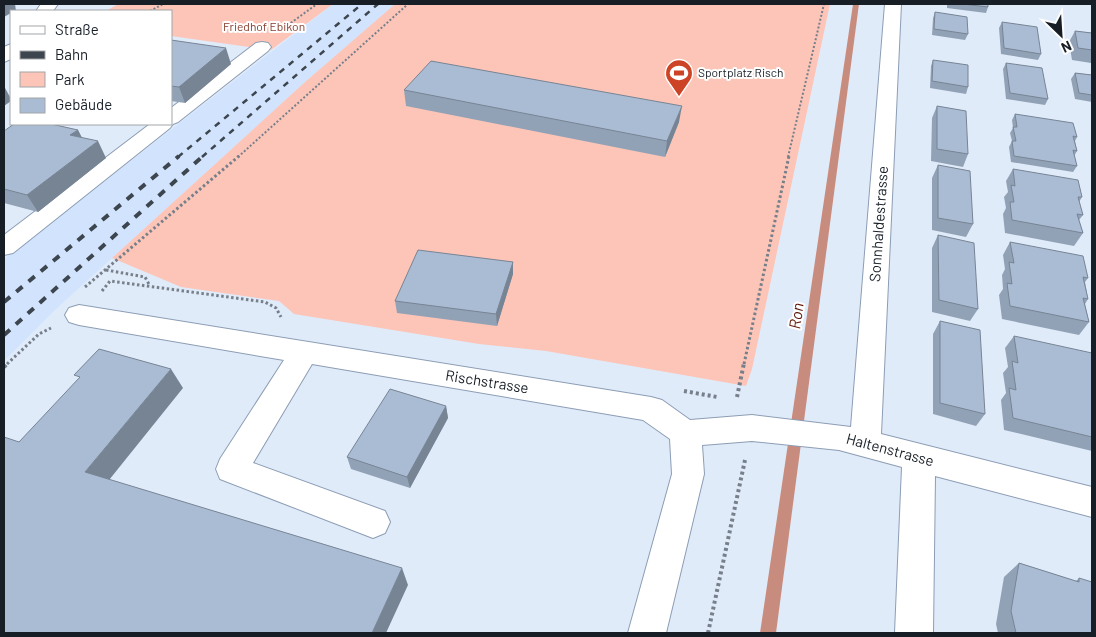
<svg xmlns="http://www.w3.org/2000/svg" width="1096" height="637" font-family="Barlow,sans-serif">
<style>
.built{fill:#d2e4fd}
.green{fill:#fcc5b8}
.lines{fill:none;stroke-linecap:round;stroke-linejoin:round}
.stream{fill:#c88c7e;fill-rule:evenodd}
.minor-casing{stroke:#8c9db4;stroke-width:2}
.path-far2{stroke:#767f8a;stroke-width:2;stroke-dasharray:2 2;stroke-linecap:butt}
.path-far1{stroke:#767f8a;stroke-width:3;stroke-dasharray:2.5 2.5;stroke-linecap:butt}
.path{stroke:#767f8a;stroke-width:4;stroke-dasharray:3 3;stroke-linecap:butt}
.minor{fill:#fff;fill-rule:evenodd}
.rail-far1{stroke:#3d454e;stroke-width:2.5;stroke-dasharray:6 6;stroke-linecap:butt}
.rail{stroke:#3d454e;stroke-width:4;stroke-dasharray:8 8;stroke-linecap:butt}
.wall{fill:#92a2b6}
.shaded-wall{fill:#778494}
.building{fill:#aabcd4;stroke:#778494}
.labels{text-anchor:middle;stroke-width:4;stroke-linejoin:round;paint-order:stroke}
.far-park-label{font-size:12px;fill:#863c2c;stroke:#fff}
.far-poi-label{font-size:12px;fill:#171e26;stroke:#fff;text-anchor:start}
.street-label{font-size:15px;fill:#171e26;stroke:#fff}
.water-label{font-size:16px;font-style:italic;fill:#5d1506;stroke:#fff}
</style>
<rect width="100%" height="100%" fill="#e0ebfa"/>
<path class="built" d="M 333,4 L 395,4 L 305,82 L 55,310 L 4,361 L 4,259 Z"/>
<path class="green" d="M 118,4 L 333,4 L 271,50 L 171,36 L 171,11 L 106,11 Z
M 395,4 L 830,4 L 752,369 L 746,386 L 546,351 L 479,344 L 294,314 L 279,301 L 181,287 L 112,258 L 305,82 Z"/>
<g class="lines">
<path class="stream" d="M 853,4 L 859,4 L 776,633 L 760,633 Z"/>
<g class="minor-casing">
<path id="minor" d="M 41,4 L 58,4 L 53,11 L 36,11 Z
M 885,4 L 901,4 L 881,434 L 1092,487 L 1092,517 L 935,476 L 933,633 L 895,633 L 902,467 L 839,450 L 752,441 L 702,445 L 704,474 L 666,633 L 628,633 L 672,474 L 670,439 L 643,420 L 312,364 L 253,463 L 385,511 L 390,522 L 385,533 L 373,538 L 220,479 L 216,469 L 220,459 L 284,360 L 79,325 L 69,322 L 65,315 L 69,308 L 79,305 L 651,397 L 662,400 L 690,420 L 752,415 L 851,427 Z
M 262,42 L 268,43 L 271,47 L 268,51 L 178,122 L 173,124 L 170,128 L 13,253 L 4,255 L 4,235 L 150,124 L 171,124 L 171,108 L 256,43 Z
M 11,44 L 11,59 L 4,62 L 4,47 Z"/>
</g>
<path class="path-far2" d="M 98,11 L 110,11
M 150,11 L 163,4
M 281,30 L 317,4
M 238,157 L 408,4
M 788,157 L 824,4"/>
<path class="path-far1" d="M 106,270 L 145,277 L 150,286
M 85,287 L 239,156
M 102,291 L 110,281 L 265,302 L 276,308 L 281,317
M 7,364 L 39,334 L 51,328
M 744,364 L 789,156"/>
<path class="path" d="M 4,367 L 8,363
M 684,391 L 717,397
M 737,397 L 744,363
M 708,633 L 745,460"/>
<use href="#minor" class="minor"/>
<path class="rail-far1" d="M 178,157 L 362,4
M 202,157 L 378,4"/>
<path class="rail" d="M 4,302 L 179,156
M 4,335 L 203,156"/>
</g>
<path class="wall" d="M 947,4 L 988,4 L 988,7 L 986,13 L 947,8 Z
M 935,12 L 968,34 L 965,40 L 932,35 L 933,18 Z
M 1002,22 L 1041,54 L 1038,60 L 1001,54 L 999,28 Z
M 1075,31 L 1092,33 L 1092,65 L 1091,63 L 1072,60 L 1069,42 Z
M 171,40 L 231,64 L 185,103 L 171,101 Z
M 933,60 L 968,87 L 966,94 L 930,88 L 931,66 Z
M 1006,63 L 1048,99 L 1045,105 L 1006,99 L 1003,69 Z
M 1075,73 L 1092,75 L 1092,102 L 1075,99 L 1071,79 Z
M 404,90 L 679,122 L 665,157 L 406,106 Z
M 937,106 L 968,154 L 963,167 L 931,161 L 932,118 Z
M 1015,114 L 1077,137 L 1075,141 L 1077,151 L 1074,156 L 1077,166 L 1073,172 L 1011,162 L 1009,147 L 1012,141 L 1010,133 L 1013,128 L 1012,120 Z
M 78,130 L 82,138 L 106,158 L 38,212 L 4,203 L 4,131 Z
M 938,165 L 973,224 L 966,237 L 932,230 L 932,178 Z
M 1013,169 L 1082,197 L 1079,202 L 1083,215 L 1079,220 L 1083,233 L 1074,246 L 1005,233 L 1003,214 L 1006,208 L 1004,197 L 1008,192 L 1006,181 Z
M 938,235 L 978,309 L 970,321 L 932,312 L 932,248 Z
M 1010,242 L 1088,278 L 1085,282 L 1088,299 L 1085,304 L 1089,322 L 1079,335 L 1002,319 L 999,295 L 1003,289 L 1002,275 L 1005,269 L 1003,255 Z
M 513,262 L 513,274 L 497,326 L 397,313 L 395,301 Z
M 940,321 L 985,414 L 976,426 L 933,414 L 933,334 Z
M 1014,336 L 1092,437 L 1092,451 L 1004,430 L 1001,400 L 1006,393 L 1003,373 L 1008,367 L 1005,348 Z
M 446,406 L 448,418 L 410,488 L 351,469 L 347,457 Z
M 1019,563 L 1076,581 L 1079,578 L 1092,633 L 998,633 L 996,624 L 1004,577 Z"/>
<path class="shaded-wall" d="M 4,4 L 15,4 L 16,11 L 11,11 L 11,13 L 4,17 Z
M 226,48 L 231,64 L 185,103 L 179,87 Z
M 4,86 L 11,99 L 11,101 L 4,106 Z
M 682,106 L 679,122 L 665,157 L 667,141 Z
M 78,130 L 86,146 L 70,135 Z
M 98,141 L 106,158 L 38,212 L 27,195 Z
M 513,262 L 513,274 L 497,326 L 496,314 Z
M 171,369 L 183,388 L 101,490 L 85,472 Z
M 446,406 L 448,418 L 410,488 L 407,477 Z
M 402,568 L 408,585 L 386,633 L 372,633 Z"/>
<path class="building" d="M 963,4 L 988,4 L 988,7 Z
M 935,12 L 967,17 L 968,34 L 934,29 Z
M 1002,22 L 1037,27 L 1041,54 L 1004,48 Z
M 1075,31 L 1092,33 L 1092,50 L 1078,48 Z
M 171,40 L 226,48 L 179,87 L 171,86 Z
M 933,60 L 968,65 L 968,87 L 932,81 Z
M 431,61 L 682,106 L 667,141 L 404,90 Z
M 1006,63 L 1042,68 L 1048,99 L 1010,93 Z
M 1075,73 L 1092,75 L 1092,95 L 1079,93 Z
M 937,106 L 966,111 L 968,154 L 937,149 Z
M 1015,114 L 1073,123 L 1077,137 L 1073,136 L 1077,151 L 1073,150 L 1077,166 L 1014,156 L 1012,141 L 1016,141 L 1013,127 L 1017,127 Z
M 14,124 L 51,124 L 78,130 L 70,135 L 98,141 L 27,195 L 4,189 L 4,131 Z
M 938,165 L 970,171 L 973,224 L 938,218 Z
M 1013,169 L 1078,180 L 1082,197 L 1078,197 L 1083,215 L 1077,214 L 1083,233 L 1012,220 L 1010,202 L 1014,202 L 1011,185 L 1015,186 Z
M 938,235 L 974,243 L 978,309 L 939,300 Z
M 1010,242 L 1083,256 L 1088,278 L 1083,277 L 1088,299 L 1083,298 L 1089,322 L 1010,306 L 1007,283 L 1012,284 L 1009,262 L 1014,263 Z
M 418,250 L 513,262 L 496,314 L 395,301 Z
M 940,321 L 980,330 L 985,414 L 940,403 Z
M 1014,336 L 1092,353 L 1092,437 L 1013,418 L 1009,388 L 1016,390 L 1012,361 L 1018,363 Z
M 99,349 L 171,369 L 85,472 L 402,568 L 372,633 L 4,633 L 4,437 L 19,442 L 80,377 L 74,375 Z
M 390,389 L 446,406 L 407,477 L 347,457 Z
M 1019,563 L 1079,582 L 1079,578 L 1092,582 L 1092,633 L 1016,633 L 1011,611 Z"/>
<defs>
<g id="stadium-pin" transform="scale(1.4375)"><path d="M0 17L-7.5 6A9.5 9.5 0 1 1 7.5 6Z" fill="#cd4326" stroke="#fff"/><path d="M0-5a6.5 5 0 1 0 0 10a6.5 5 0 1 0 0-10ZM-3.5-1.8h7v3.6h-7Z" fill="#fff"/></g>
</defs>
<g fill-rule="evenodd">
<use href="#stadium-pin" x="679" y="73"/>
</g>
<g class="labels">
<g class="far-park-label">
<text x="264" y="31">Friedhof Ebikon</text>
</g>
<g class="far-poi-label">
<text x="698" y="77">Sportplatz Risch</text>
</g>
<g class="street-label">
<text transform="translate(879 224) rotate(-86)" y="5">Sonnhaldestrasse</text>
<text transform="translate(487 382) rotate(9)" y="5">Rischstrasse</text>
<text transform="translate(890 450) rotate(15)" y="5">Haltenstrasse</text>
</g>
<g class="water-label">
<text transform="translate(796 316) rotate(-82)" y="6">Ron</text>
</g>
</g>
<rect width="1096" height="637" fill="none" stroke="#171e26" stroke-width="10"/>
<rect x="10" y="10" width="162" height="115" fill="#ffffff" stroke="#a2a5a8"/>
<rect x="20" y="26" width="25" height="8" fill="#ffffff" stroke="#a2a5a8"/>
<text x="55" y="35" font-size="15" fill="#171e26">Straße</text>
<rect x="20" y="51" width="25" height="8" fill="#3d454e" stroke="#a2a5a8"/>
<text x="55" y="60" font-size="15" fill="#171e26">Bahn</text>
<rect x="20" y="72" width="25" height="15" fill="#fcc5b8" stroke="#a2a5a8"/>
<text x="55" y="85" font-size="15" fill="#171e26">Park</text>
<rect x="20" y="98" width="25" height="15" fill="#aabcd4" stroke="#a2a5a8"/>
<text x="55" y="110" font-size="15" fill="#171e26">Gebäude</text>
<g transform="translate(1061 35) rotate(155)" stroke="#ffffff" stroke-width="4" paint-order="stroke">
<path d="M0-4L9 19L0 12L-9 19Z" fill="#171e26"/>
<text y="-8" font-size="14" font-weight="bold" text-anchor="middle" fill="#171e26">N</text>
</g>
</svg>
